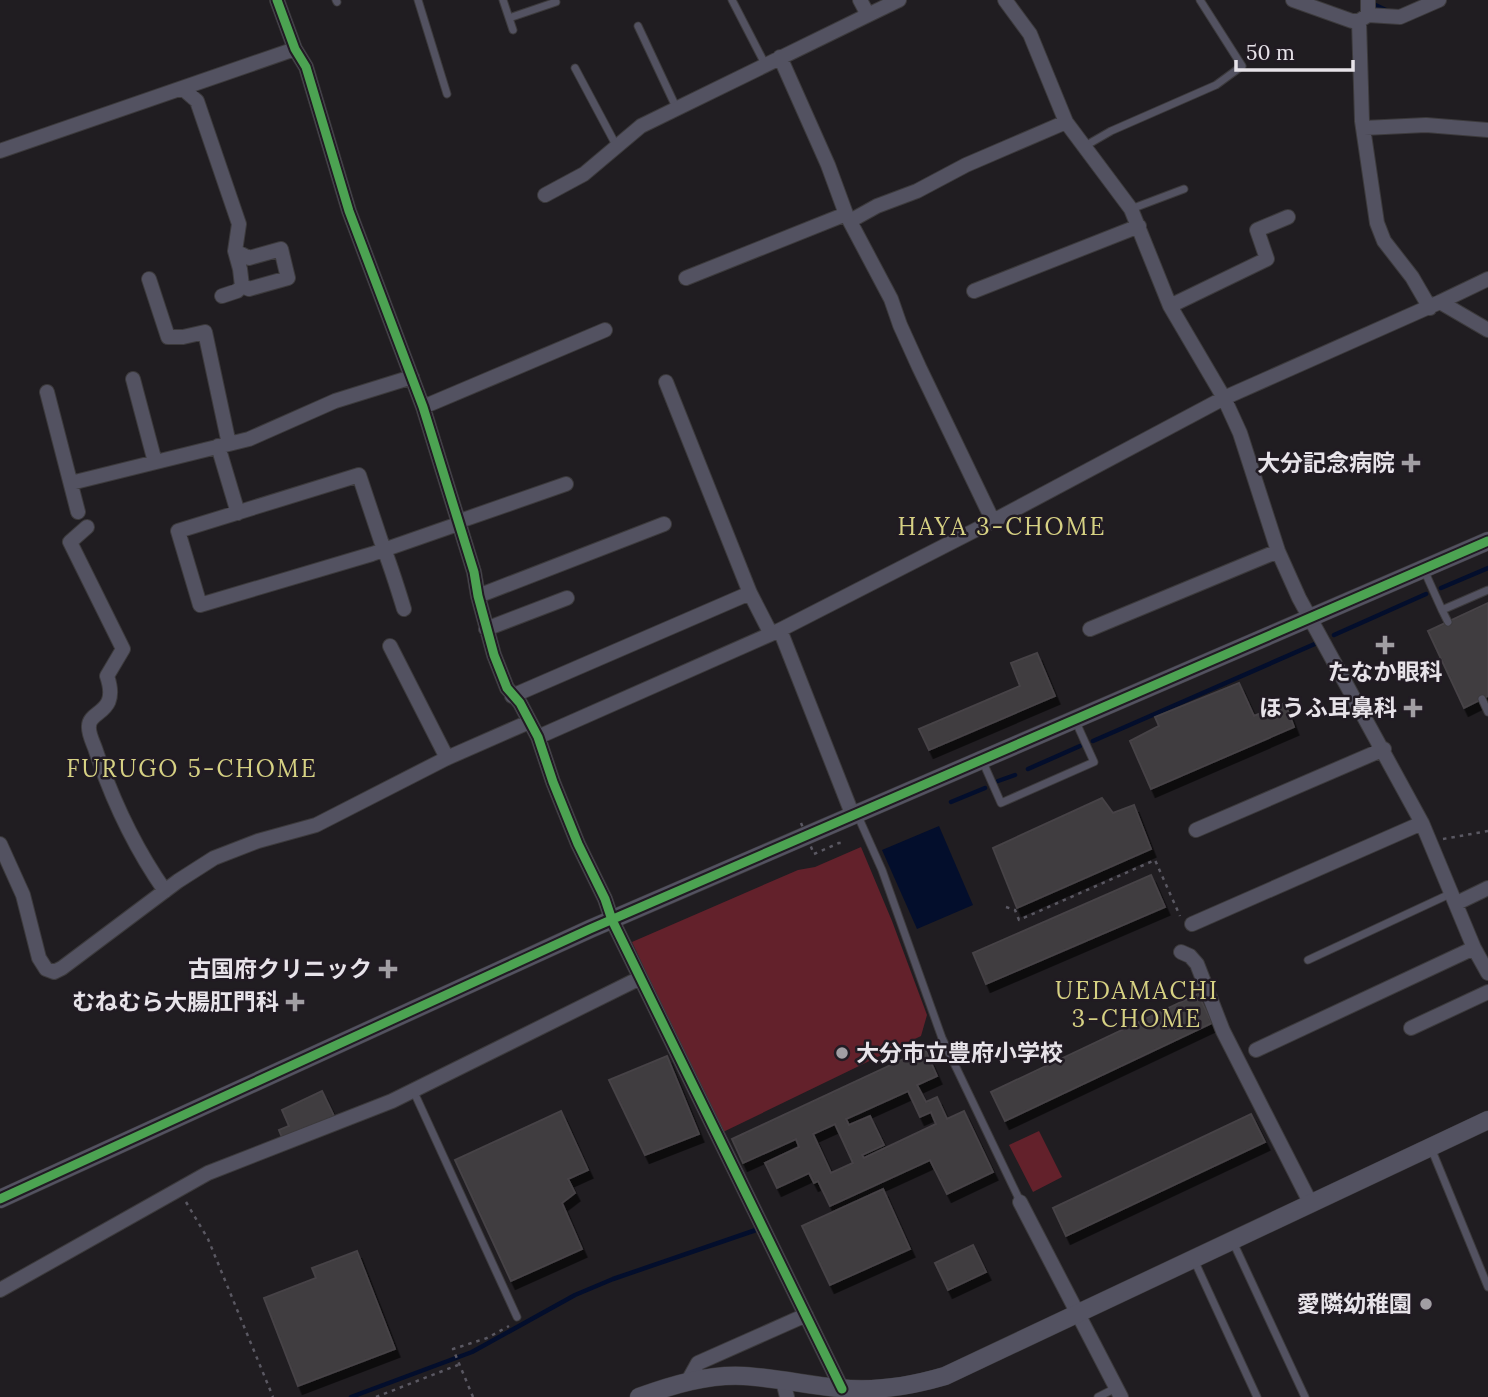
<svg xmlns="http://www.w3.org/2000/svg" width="1488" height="1397" font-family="Lora,'Noto Sans JP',serif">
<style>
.green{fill:#63212b}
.water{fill:#030e2c}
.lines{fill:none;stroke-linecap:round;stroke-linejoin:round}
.stream{stroke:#030e2c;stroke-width:4.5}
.building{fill:#3f3c3f;stroke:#464346;stroke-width:2;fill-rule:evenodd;filter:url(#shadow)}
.service-casing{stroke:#3c3a3c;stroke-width:9}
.minor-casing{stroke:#3c3a3c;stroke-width:16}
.tertiary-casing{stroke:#3c3a3c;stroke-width:19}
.path{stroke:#5a5862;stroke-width:2.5;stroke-dasharray:3.5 5;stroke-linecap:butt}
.service{stroke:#535261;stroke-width:7}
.minor{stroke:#535261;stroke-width:14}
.tertiary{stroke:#535261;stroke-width:18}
.path-bridge{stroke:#5a5862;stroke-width:2.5;stroke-dasharray:3.5 5;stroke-linecap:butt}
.cycleway-casing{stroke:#211b23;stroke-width:13}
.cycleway{stroke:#4ca352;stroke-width:9}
.poi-dot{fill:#a19ea3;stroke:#211b23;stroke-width:2.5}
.labels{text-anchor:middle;stroke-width:5;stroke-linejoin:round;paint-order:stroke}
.poi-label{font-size:23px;font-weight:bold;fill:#e7e3e9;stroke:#211b23;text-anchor:end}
.neighbourhood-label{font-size:24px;letter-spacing:2px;fill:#d6d183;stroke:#211b23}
</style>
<defs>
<filter id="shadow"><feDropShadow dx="4.5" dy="8" stdDeviation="0" flood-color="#0009"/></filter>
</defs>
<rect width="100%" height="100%" fill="#201d21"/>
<path class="green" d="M 861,847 L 892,921 L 927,1015 L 921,1036 L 721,1133 L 632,942 L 798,870 L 815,867 Z
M 1039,1131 L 1062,1177 L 1033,1192 L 1009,1145 Z"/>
<path class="water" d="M 939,826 L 973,905 L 917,929 L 882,850 Z"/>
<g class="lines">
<path class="stream" d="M 1369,2 L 1390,12
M 1441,588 L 1488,568
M 1334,635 L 1426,594
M 1093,741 L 1317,643
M 1028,769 L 1080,746
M 998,781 L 1015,775
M 951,802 L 985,788
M 351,1397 L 472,1352 L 575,1295 L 613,1279 L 756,1230"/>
</g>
<path class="building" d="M 1488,603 L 1488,696 L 1464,708 L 1428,631 Z
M 1037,653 L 1055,696 L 929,750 L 919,729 L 1020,686 L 1011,663 Z
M 1239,683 L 1254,716 L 1285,703 L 1294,727 L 1151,789 L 1130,741 L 1159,726 L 1155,717 Z
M 1102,798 L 1113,813 L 1134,805 L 1151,849 L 1017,908 L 993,848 Z
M 1151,875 L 1165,907 L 986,984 L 973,953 Z
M 1198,994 L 1212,1023 L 1005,1121 L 991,1092 Z
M 925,1049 L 937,1076 L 917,1085 L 926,1102 L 937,1097 L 947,1119 L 964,1111 L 993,1172 L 947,1194 L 930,1160 L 830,1206 L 818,1181 L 814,1183 L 809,1173 L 777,1188 L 765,1163 L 799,1147 L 796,1139 L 743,1163 L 732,1139 ZM 908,1091 L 920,1117 L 931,1112 L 936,1124 L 864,1158 L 862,1155 L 884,1145 L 870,1116 L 849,1125 L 846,1119 ZM 835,1124 L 853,1163 L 831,1173 L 813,1134 Z
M 667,1056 L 699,1134 L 645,1155 L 609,1080 Z
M 322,1091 L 334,1116 L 283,1140 L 279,1130 L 289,1126 L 282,1110 Z
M 561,1111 L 588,1170 L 568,1179 L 575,1193 L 562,1203 L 582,1249 L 511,1281 L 455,1160 Z
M 1251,1114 L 1265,1142 L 1066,1236 L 1053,1208 Z
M 883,1189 L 910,1249 L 830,1285 L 802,1226 Z
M 973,1245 L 986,1272 L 948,1290 L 935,1263 Z
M 357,1251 L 395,1349 L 298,1386 L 264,1298 L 316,1278 L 312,1268 Z"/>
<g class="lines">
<g class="service-casing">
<path id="service" d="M 336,0 L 337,2
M 418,0 L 447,94
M 503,0 L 513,30
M 732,0 L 765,64
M 509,18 L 556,2
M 638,26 L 676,107
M 575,68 L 616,145
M 1085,146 L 1111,131 L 1216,85 L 1242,66 L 1200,0
M 1131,209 L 1184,189
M 1424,570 L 1442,610 L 1488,590
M 1442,610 L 1448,622
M 1482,699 L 1488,712
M 982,760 L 1001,803 L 1094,762 L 1075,720
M 857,814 L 882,870 L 942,1038 L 1020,1201
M 1308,960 L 1452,893
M 413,1090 L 517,1317
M 1431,1148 L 1488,1287
M 1233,1242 L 1305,1397
M 1194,1260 L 1257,1397
M 1098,1397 L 1116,1388"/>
</g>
<g class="minor-casing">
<path id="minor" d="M 277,0 L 295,49 L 306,67 L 349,211 L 423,407 L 474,572 L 478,596 L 494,655 L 507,688 L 520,703 L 538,737 L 553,782 L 578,844 L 605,899 L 612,920 L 842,1389
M 860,0 L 868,15 L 899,0
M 1005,0 L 1030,34 L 1066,122 L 1131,209 L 1170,306 L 1224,398 L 1240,433 L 1278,551 L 1299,598 L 1422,823 L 1474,948 L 1488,973
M 1293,0 L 1352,21 L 1359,21 L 1368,15 L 1368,0
M 1368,15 L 1400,17 L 1439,0
M 1359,21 L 1362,121 L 1377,223 L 1384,241 L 1412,277 L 1430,308
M 780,57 L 828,165 L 846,214 L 891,299 L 900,325 L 919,367 L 993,521
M 182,88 L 197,101 L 239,224 L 235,251 L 240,269 L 242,286 L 249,289 L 288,278 L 281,249 L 249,258 L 235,251
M 1364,128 L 1426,125 L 1488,130
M 0,151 L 295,49
M 545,195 L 584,174 L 641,126 L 868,15
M 850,221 L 877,206 L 917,191 L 966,165 L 1066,122
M 686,278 L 846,214
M 149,279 L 168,337 L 183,337 L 205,332 L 229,444
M 974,291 L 1139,226
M 222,296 L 237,291 L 242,286
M 1440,302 L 1488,279
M 1170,306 L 1267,259 L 1257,230 L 1288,217
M 133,379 L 155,462
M 666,382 L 750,593 L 771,634
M 47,392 L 78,512
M 423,407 L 605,330
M 218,446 L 238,513
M 71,483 L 249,439 L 335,401 L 412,377
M 457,522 L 566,484
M 87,527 L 70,542 L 123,649 L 107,676 C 120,714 89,710 89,726 C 88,734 94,744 96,751 C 113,802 135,848 165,891
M 478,596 L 664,524
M 404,609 C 397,586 390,564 381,541 L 359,475 L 178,531 L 200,605 L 372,554 L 458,524
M 486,629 L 567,598
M 1090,629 L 1278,551
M 780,630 L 853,816
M 390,646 L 447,758
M 512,696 L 750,593
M 538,737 L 780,630 L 993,521 L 1224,398 L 1440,302 L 1488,330
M 1196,830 L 1384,749
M 0,844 L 23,895 L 39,958 L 46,969 L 54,972 L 62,968 L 178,881 L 214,858 L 258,841 L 316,825 L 447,758 L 529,722
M 1457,903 L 1488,888
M 1192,924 L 1422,823
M 1181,952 L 1190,956 L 1197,964 L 1223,1031 L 1311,1204
M 1411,1028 L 1488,992
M 1256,1050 L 1474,948
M 1020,1202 L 1121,1397
M 0,1290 L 208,1173 L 392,1101 L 640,978
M 688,1381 L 698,1363 L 806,1315
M 783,1381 L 787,1397"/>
</g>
<g class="tertiary-casing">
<path id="tertiary" d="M 0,1199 L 590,929 L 1488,541
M 639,1397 C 672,1385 708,1374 744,1376 C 776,1378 808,1385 839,1388 C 875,1392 911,1386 945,1376 L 1488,1120"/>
</g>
<path class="path" d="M 1443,839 L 1488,831
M 814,854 L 839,843 L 844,843
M 1006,907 L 1015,910 L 1019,920 L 1155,860 L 1180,916
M 186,1202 L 208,1239 L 273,1397
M 376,1397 L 458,1365
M 473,1397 L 453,1349 L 487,1338 L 509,1326"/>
<use href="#service" class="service"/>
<use href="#minor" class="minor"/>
<use href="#tertiary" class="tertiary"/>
<path class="path-bridge" d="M 801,823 L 814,854"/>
<g class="cycleway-casing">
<path id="cycleway" d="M 277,0 L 295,49 L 306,67 L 349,211 L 423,407 L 474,572 L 478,596 L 494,655 L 507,688 L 520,703 L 538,737 L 553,782 L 578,844 L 605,899 L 612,920 L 842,1389
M 0,1199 L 590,929 L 1488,541"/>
</g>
<use href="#cycleway" class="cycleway"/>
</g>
<g class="poi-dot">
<path d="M1407.5 452.5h7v7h7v7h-7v7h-7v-7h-7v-7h7z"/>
<path d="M1381.5 634.5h7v7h7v7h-7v7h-7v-7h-7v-7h7z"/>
<path d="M1409.5 697.5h7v7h7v7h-7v7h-7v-7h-7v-7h7z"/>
<path d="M384.5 958.5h7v7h7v7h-7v7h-7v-7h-7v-7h7z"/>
<path d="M291.5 991.5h7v7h7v7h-7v7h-7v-7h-7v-7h7z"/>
<circle cx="842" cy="1053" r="7"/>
<circle cx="1426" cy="1304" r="7"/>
</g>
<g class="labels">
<g class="poi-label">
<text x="1395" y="471">大分記念病院</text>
<text x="1385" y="680" text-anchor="middle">たなか眼科</text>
<text x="1397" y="716">ほうふ耳鼻科</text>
<text x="372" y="977">古国府クリニック</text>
<text x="279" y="1010">むねむら大腸肛門科</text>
<text x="856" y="1061" text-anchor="start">大分市立豊府小学校</text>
<text x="1412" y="1312">愛隣幼稚園</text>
</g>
<g class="neighbourhood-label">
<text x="1002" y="535">HAYA 3-CHOME</text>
<text x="192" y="777">FURUGO 5-CHOME</text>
<text x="1137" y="999">UEDAMACHI<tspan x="1137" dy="28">3-CHOME</tspan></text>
</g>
</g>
<path d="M1236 60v10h117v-10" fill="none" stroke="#e7e3e9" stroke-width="3.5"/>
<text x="1246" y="60" font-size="21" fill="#e7e3e9" stroke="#211b23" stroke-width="5" paint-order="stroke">50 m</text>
</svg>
